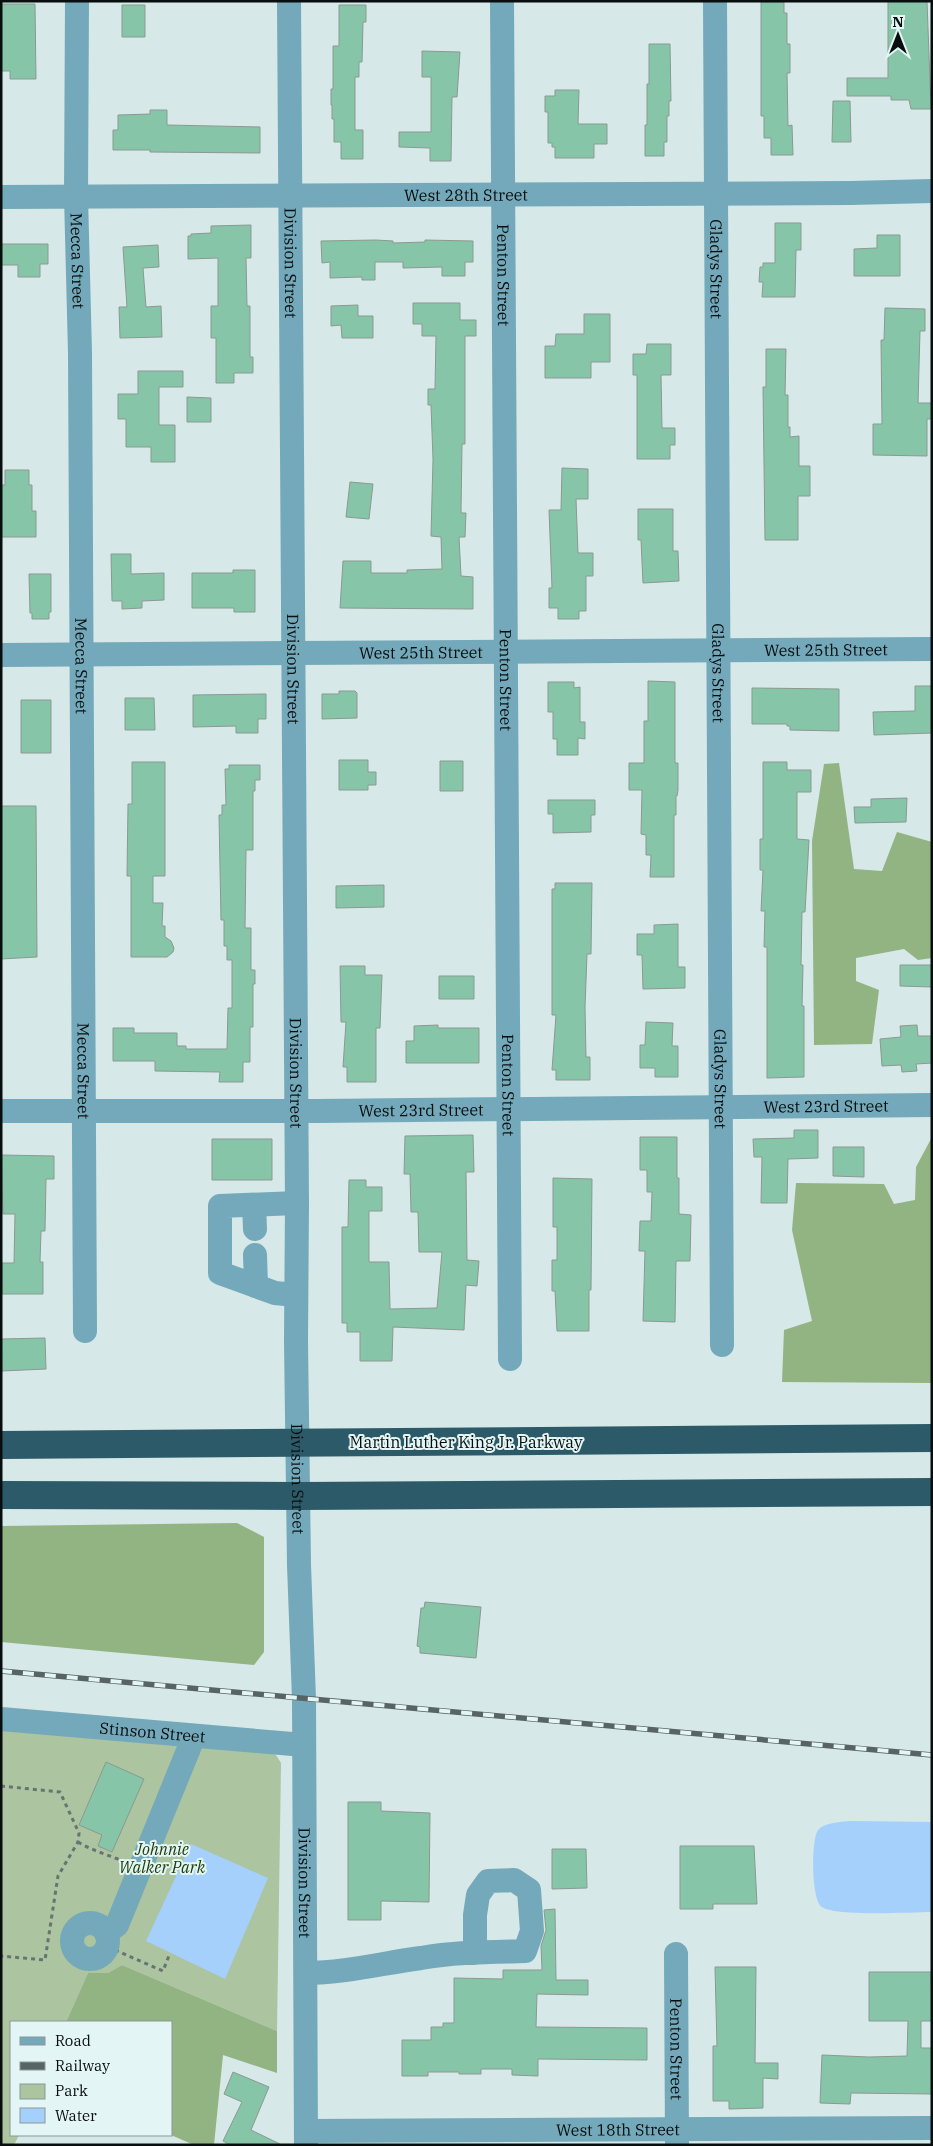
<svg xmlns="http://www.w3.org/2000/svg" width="933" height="2146" font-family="'IBM Plex Serif',serif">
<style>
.green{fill:#acc4a0}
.forest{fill:#92b382}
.water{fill:#a4d0fb}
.building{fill:#87c5a8;stroke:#8b9992}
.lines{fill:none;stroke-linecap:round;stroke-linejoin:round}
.path{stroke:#687373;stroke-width:3;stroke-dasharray:4 4;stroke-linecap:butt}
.minor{stroke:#73a9ba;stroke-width:24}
.highway{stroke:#2d5a68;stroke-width:28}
.rail-casing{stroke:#586363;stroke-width:5.5}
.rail{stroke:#e3f5f4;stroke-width:4;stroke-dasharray:11;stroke-linecap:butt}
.labels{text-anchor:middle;stroke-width:4;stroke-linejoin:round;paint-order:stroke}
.street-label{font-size:16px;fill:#080e0e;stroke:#e3f5f4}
.park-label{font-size:16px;font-style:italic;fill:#1c3b06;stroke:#e3f5f4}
</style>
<rect width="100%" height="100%" fill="#d6e8e7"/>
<path class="green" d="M 1,1729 L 269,1753 L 276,1755 L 281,1763 L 277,2031 L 122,1965 L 108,1973 L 88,1973 L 66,2022 L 11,2022 L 11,2135 L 19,2135 L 14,2145 L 1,2145 Z"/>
<path class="forest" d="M 839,763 L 854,869 L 882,871 L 897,832 L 932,842 L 932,958 L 918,960 L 904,949 L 856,958 L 856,981 L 879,990 L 872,1044 L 814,1045 L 812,841 L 824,764 Z
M 932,1137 L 932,1383 L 782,1382 L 784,1330 L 812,1321 L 792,1230 L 796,1183 L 884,1184 L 894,1204 L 915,1200 L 916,1167 Z
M 237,1523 L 264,1537 L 264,1652 L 254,1665 L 1,1642 L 1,1526 Z
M 122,1965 L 277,2031 L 277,2073 L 223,2055 L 214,2145 L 194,2145 L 171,2135 L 171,2022 L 66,2022 L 88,1973 L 108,1973 Z"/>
<path class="water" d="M 851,1821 L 932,1822 L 932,1912 C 910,1912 837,1917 822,1907 C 811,1901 811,1839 818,1830 C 826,1822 840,1822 851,1821 Z
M 191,1844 L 268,1878 L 225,1979 L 146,1941 Z"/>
<path class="building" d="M 888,1 L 927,1 L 931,109 L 911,109 L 909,100 L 891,100 L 891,96 L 847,96 L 847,78 L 888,78 Z
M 761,2 L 784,2 L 784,13 L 787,13 L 787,44 L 790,44 L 790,73 L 787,73 L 788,126 L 792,125 L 793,155 L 771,155 L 771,138 L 764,138 L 764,116 L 761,116 Z
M 1,4 L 35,4 L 36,79 L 10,79 L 10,71 L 1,71 Z
M 122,5 L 145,5 L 145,37 L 122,37 Z
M 339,5 L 366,5 L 366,22 L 363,22 L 362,62 L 359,62 L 359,77 L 355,77 L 355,130 L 363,130 L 363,159 L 341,159 L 341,142 L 334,142 L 334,119 L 332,119 L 332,105 L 331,105 L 331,89 L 333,89 L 333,46 L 339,46 Z
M 649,44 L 670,44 L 671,101 L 669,101 L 669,116 L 667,116 L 667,142 L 664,142 L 664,156 L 645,156 L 645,125 L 647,125 L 647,84 L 649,84 Z
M 422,51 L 460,52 L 457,97 L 452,97 L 451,161 L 430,161 L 430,148 L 399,147 L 399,132 L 431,132 L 431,77 L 422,77 Z
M 555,90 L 579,90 L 578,124 L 607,124 L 607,144 L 594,144 L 594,158 L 555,158 L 555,147 L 552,147 L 552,143 L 548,143 L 548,112 L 545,112 L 545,96 L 555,96 Z
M 833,101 L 850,101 L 851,142 L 832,142 Z
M 150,110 L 167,110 L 167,125 L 260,127 L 260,153 L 150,152 L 150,150 L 113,150 L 113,130 L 118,130 L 118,115 L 150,114 Z
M 775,223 L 801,223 L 801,250 L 796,250 L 795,297 L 762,297 L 763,282 L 759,282 L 760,267 L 763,267 L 763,263 L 775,263 Z
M 251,225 L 251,258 L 246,258 L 247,306 L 250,306 L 250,357 L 253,357 L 253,373 L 234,373 L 234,383 L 216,383 L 216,338 L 211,338 L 211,306 L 218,306 L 218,258 L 188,259 L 188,236 L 191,236 L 191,234 L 211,233 L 211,226 Z
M 877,235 L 900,235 L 900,276 L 854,276 L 854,249 L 877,248 Z
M 376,240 L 393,241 L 393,243 L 425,242 L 425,240 L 473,241 L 473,262 L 465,262 L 465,276 L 442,276 L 442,267 L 403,268 L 403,262 L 375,262 L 375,280 L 362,280 L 362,277 L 330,278 L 330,262 L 322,263 L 321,241 Z
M 1,244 L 48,244 L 48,264 L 40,264 L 40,277 L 18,277 L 18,265 L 1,265 Z
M 158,245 L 159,267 L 143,268 L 146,307 L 161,306 L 162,337 L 120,338 L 119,307 L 127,307 L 123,247 Z
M 413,303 L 460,303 L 460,320 L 476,320 L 476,336 L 465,336 L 465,444 L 462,444 L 461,513 L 466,513 L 465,537 L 459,537 L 461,576 L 473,577 L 473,609 L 340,608 L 343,561 L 371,561 L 371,573 L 407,573 L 407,570 L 442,569 L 441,537 L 431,536 L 433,459 L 431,405 L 428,405 L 428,389 L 435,389 L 436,336 L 422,336 L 422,324 L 413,324 Z
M 358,305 L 358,316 L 373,316 L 373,338 L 342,338 L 341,325 L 331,326 L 331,306 Z
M 885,308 L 925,309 L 925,331 L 920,331 L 918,403 L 932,403 L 932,419 L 927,419 L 927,456 L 873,455 L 873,424 L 882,424 L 881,340 L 884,340 Z
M 584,314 L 610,314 L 610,362 L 591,362 L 591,378 L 545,378 L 545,346 L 555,346 L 556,334 L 584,334 Z
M 647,344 L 671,344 L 671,375 L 661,375 L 662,428 L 675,428 L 675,445 L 670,445 L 670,459 L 637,459 L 637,375 L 633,375 L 633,354 L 646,354 Z
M 766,349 L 786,349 L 785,395 L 788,395 L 788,427 L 790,427 L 790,437 L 799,436 L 799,466 L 810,466 L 810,496 L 798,496 L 798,540 L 765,540 L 763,387 L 766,387 Z
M 138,371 L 183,371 L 183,387 L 159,387 L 159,425 L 175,425 L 175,462 L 151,462 L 151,447 L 126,447 L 126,419 L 118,419 L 118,394 L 138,394 Z
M 187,397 L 211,398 L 211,422 L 187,422 Z
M 562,468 L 588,469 L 588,499 L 576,499 L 578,553 L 593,553 L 593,576 L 586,576 L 586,611 L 579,611 L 579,619 L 558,619 L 558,608 L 549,608 L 549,588 L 552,588 L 549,510 L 561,510 Z
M 5,470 L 29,470 L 29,485 L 32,485 L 32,511 L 36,511 L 36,537 L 1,537 L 1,485 L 5,485 Z
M 350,482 L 373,484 L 369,519 L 346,517 Z
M 638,509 L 673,509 L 673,551 L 678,551 L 679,581 L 643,583 L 641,540 L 638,540 Z
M 111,554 L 131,554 L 131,574 L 164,573 L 164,600 L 142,601 L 142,608 L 122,609 L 122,601 L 112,601 Z
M 233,570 L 255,570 L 255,612 L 234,612 L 234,608 L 192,608 L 192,573 L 233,573 Z
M 29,574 L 51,574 L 51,612 L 49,612 L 49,619 L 32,619 L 32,613 L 30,613 Z
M 648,681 L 675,682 L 675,763 L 678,763 L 678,790 L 677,796 L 676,796 L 676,815 L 674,815 L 674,877 L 650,877 L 651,855 L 646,855 L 646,835 L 641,834 L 642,790 L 629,790 L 629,763 L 644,763 L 644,721 L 648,721 Z
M 548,682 L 574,682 L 574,688 L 580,687 L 580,722 L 585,722 L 585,739 L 578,738 L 578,755 L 557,755 L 557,739 L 553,739 L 553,712 L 548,712 Z
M 915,686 L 932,686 L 932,733 L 874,735 L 873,712 L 915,711 Z
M 752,688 L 839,689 L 839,731 L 790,730 L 790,726 L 787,726 L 787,724 L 752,724 Z
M 339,691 L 355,691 L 357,693 L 357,718 L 322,719 L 322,694 L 339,694 Z
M 266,694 L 266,719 L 258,719 L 258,733 L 236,733 L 236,726 L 193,727 L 193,695 Z
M 125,698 L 154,698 L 155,730 L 125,730 Z
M 21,700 L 51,700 L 51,753 L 21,753 Z
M 339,760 L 368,760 L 368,772 L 376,772 L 376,785 L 368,785 L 368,790 L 339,790 Z
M 440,761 L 463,761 L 463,791 L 440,791 Z
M 132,762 L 165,762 L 165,876 L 153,876 L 153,903 L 163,903 L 162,926 L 165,926 L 165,937 L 171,941 L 174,948 L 173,952 L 167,957 L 131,957 L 131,876 L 127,876 L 128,804 L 132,804 Z
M 763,762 L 787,762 L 787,770 L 811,770 L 811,792 L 797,792 L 797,839 L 809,840 L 805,912 L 802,912 L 801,965 L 803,965 L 802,1006 L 804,1006 L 804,1077 L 767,1078 L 767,947 L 764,947 L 765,911 L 761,911 L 763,870 L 760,870 L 760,839 L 763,839 Z
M 229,765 L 260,765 L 260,780 L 255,780 L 255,791 L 253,791 L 253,850 L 246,850 L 245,928 L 251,928 L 251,970 L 255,970 L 255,984 L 253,984 L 253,1027 L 250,1027 L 250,1062 L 243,1062 L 243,1082 L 219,1082 L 220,1072 L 155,1071 L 155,1061 L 113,1061 L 113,1028 L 134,1028 L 134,1033 L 177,1033 L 177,1046 L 186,1046 L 186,1049 L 227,1049 L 228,1008 L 232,1008 L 232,960 L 227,960 L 227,946 L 224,946 L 224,920 L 221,920 L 219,815 L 222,815 L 222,805 L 226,805 L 225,769 L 229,769 Z
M 907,798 L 906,822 L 855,823 L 854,807 L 871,807 L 871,799 Z
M 548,800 L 595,800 L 595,815 L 591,815 L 591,832 L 553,833 L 553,814 L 548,814 Z
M 1,806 L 36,806 L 37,957 L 1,959 Z
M 555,883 L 592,883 L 591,954 L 587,954 L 585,1007 L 586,1057 L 590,1057 L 590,1080 L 556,1080 L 556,1070 L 552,1070 L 556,1015 L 552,1015 L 552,889 L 555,889 Z
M 384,885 L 384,907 L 336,908 L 336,886 Z
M 678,924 L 678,967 L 685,967 L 685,988 L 643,989 L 642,955 L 637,955 L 637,934 L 654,934 L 654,925 Z
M 900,965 L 932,965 L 932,987 L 900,986 Z
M 340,966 L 365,966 L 365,975 L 382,975 L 380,1028 L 376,1028 L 376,1082 L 347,1082 L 347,1067 L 343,1067 L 346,1022 L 341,1022 Z
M 439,976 L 474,976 L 474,999 L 439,999 Z
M 646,1022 L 673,1023 L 672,1046 L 678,1046 L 678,1077 L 655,1077 L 655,1068 L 640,1068 L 640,1045 L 645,1045 Z
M 438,1025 L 438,1028 L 479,1028 L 479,1063 L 406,1063 L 406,1041 L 414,1041 L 414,1026 Z
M 917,1025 L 918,1036 L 932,1036 L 932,1063 L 916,1064 L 917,1071 L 902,1072 L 901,1065 L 882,1066 L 880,1039 L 901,1037 L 900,1026 Z
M 794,1130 L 818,1130 L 818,1158 L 788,1159 L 787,1203 L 761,1203 L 762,1157 L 754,1157 L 753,1139 L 794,1138 Z
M 473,1135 L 474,1172 L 466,1172 L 467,1260 L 479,1261 L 477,1286 L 466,1285 L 464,1330 L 393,1327 L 392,1361 L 360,1361 L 360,1332 L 347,1332 L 347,1323 L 342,1323 L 342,1227 L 348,1227 L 349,1180 L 366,1180 L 366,1187 L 382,1187 L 382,1211 L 369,1211 L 369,1262 L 389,1262 L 390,1309 L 437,1308 L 442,1252 L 419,1252 L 418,1212 L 411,1212 L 410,1174 L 404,1174 L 405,1136 Z
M 640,1137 L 677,1137 L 677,1178 L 679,1178 L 679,1214 L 691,1215 L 690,1261 L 676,1261 L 675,1322 L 643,1321 L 645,1251 L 639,1251 L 640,1221 L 651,1221 L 652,1192 L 647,1192 L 647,1170 L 640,1170 Z
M 212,1139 L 272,1139 L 272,1180 L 212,1180 Z
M 833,1147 L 864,1147 L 864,1177 L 833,1176 Z
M 1,1155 L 54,1156 L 54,1179 L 46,1179 L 45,1231 L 41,1231 L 40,1262 L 43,1262 L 43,1294 L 2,1294 L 2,1263 L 14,1263 L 15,1214 L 3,1214 Z
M 553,1178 L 592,1179 L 591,1290 L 589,1290 L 589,1331 L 557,1331 L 555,1291 L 552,1291 L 552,1260 L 557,1260 L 557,1227 L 553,1227 Z
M 45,1338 L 46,1369 L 2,1371 L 1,1339 Z
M 425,1602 L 481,1607 L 476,1658 L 420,1653 L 420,1647 L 417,1646 L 421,1608 L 424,1608 Z
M 106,1762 L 144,1779 L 112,1852 L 98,1846 L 102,1835 L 79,1825 Z
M 348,1802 L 381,1802 L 381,1811 L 430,1813 L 429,1902 L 381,1901 L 381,1920 L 348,1920 Z
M 680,1846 L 754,1846 L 757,1904 L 713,1904 L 713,1909 L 680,1909 Z
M 552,1849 L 586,1849 L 587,1888 L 552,1889 Z
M 555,1909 L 556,1980 L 588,1980 L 588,1995 L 537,1994 L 536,2027 L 647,2028 L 647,2060 L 538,2059 L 538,2076 L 512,2075 L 512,2069 L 481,2069 L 481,2074 L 459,2074 L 459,2072 L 428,2072 L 428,2076 L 402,2076 L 402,2040 L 431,2040 L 431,2027 L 443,2027 L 443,2023 L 454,2023 L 454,1978 L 503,1979 L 503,1970 L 542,1970 L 541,1946 L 546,1930 L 544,1910 Z
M 715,1967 L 756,1967 L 755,2063 L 778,2063 L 778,2079 L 763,2078 L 763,2108 L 729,2109 L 729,2101 L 713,2101 L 713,2046 L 717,2046 Z
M 869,1972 L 931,1972 L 932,2021 L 921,2021 L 921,2048 L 932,2048 L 932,2094 L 851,2093 L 850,2104 L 820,2103 L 822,2055 L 869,2057 L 907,2056 L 908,2021 L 869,2021 Z
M 233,2072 L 269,2087 L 251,2130 L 282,2145 L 230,2145 L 223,2141 L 242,2102 L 224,2094 Z"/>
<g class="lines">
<path class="path" d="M 1,1786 L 60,1792 L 79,1833 L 78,1842 L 58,1876 L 45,1960 L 1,1956
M 78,1842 C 91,1850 108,1855 123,1861
M 115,1950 L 163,1971 L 170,1953"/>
<g class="minor">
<path id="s1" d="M 77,1 L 76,196 L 80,353 L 85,1331"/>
<path id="s2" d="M 289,1 L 297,1203 L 296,1341 L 299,1565 L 304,1699 L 306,2145"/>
<path id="s3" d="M 502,1 L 510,1359"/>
<path id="s4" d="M 715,1 L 722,1345"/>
<path id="s5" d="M 1,197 L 851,193 L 932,191"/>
<path id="s6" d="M 1,655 L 932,649"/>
<path id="s7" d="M 1,1111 L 318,1111 L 932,1105"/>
<path d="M 254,1205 L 255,1229"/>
<path d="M 255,1255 L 256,1286"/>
<path d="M 296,1295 L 275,1293 L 220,1273 L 220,1206 L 297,1203"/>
<path id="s8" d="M 1,1719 L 304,1745"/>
<circle cx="90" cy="1941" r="18"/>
<path d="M 106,1933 L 117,1925 L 194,1736"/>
<path id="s9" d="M 676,1954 L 677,2145"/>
<path d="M 306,1973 C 345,1973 383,1963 421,1958 C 455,1952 490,1952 525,1951 L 532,1931 L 529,1890 L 514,1880 L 488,1881 L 478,1895 L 475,1915 L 475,1953"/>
<path id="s10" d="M 306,2131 L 932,2128"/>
</g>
<path class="highway" d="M 1,1445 L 932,1438
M 1,1495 L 298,1496 L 932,1492"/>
<g class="rail-casing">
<path id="rail" d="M 1,1671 L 932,1755"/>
</g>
<use href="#rail" class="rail"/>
</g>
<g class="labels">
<g class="street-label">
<text dy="6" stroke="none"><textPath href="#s5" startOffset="465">West 28th Street</textPath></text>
<text dy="6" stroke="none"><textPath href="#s1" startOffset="260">Mecca Street</textPath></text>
<text dy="6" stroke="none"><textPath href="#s2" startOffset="262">Division Street</textPath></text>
<text dy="6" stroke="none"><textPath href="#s4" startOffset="268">Gladys Street</textPath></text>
<text dy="6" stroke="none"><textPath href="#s3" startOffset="274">Penton Street</textPath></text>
<text dy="6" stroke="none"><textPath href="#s6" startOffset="825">West 25th Street</textPath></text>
<text dy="6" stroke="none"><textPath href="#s6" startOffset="420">West 25th Street</textPath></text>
<text dy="6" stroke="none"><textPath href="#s1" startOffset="665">Mecca Street</textPath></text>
<text dy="6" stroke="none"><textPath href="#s2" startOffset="668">Division Street</textPath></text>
<text dy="6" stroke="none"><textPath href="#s4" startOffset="672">Gladys Street</textPath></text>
<text dy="6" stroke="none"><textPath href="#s3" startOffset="679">Penton Street</textPath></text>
<text dy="6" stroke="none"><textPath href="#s1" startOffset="1070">Mecca Street</textPath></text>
<text dy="6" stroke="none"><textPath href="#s2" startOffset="1072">Division Street</textPath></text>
<text dy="6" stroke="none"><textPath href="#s4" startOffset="1078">Gladys Street</textPath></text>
<text dy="6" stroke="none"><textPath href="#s3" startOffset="1084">Penton Street</textPath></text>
<text dy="6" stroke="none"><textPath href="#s7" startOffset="825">West 23rd Street</textPath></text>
<text dy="6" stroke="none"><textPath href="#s7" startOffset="420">West 23rd Street</textPath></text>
<text x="466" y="1448">Martin Luther King Jr. Parkway</text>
<text dy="6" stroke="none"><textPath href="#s2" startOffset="1478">Division Street</textPath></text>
<text dy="6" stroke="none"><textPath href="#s8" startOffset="152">Stinson Street</textPath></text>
<text dy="6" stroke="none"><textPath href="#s2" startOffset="1882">Division Street</textPath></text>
<text dy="6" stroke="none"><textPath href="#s9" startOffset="95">Penton Street</textPath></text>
<text dy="6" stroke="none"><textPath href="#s10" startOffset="312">West 18th Street</textPath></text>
</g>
<g class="park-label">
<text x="162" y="1855">Johnnie<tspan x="162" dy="18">Walker Park</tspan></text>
</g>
</g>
<rect width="933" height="2146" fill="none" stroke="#080e0e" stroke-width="5"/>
<rect x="10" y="2021" width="162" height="115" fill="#e3f5f4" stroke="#8b9998"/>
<rect x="20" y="2037" width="25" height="8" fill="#73a9ba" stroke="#8b9998"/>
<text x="55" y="2046" font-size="15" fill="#080e0e">Road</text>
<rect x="20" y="2062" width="25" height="8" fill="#586363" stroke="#8b9998"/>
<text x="55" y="2071" font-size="15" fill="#080e0e">Railway</text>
<rect x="20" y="2084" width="25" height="15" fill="#acc4a0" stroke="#8b9998"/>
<text x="55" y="2096" font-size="15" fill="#080e0e">Park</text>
<rect x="20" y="2108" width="25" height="15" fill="#a4d0fb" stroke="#8b9998"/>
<text x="55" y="2121" font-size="15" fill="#080e0e">Water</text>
<g transform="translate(898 35)" stroke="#e3f5f4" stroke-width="4" paint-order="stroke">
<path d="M0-4L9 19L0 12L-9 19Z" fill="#080e0e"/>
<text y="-8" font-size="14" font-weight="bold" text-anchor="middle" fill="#080e0e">N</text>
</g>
</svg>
